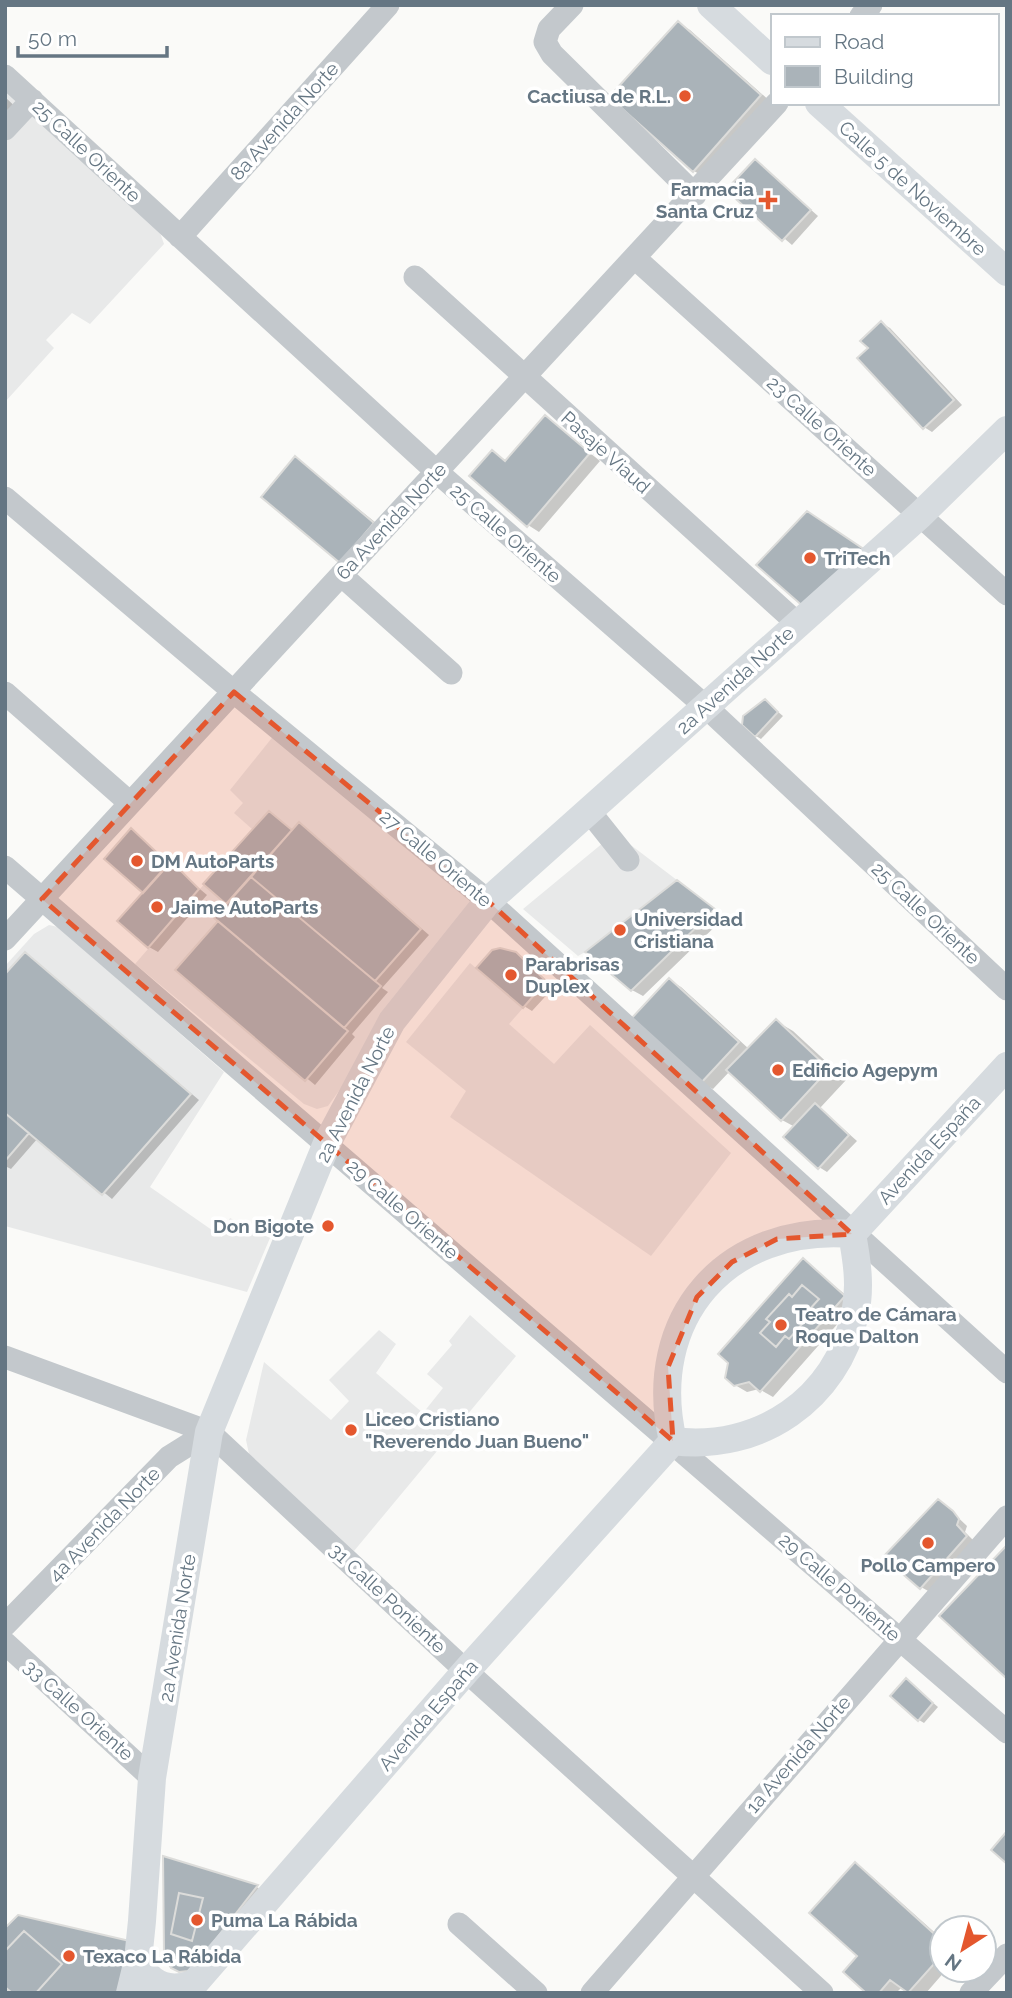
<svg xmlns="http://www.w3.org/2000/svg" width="1012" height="1998" font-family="Raleway,sans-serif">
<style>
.built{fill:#e8e9e9}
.shadow{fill:#0003}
.building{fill:#aab3b9;stroke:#dcdcda;stroke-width:2}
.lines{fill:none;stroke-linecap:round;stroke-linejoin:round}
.minor{stroke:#c3c8cc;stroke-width:23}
.major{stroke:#d6dbdf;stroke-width:28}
.marked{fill:#e4572e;fill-opacity:0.2;stroke:#e4572e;stroke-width:5;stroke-dasharray:14 9;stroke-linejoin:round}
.poi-dot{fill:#e4572e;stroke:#fff;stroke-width:2.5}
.labels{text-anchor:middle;stroke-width:7;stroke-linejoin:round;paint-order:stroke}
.poi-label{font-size:19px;font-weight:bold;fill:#657683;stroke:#fff;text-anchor:start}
.street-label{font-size:19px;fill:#657683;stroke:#fff}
</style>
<rect width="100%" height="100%" fill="#fafaf8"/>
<path class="built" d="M 5,83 L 157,224 L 164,244 L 90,324 L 72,313 L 46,340 L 54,348 L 5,402 Z
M 275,734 L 475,902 L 328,1106 L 317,1109 L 304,1104 L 135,964 L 252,829 L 234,813 L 243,803 L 230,790 Z
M 615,833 L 715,909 L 631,991 L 585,952 L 578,956 L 523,909 Z
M 49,925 L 58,927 L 224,1072 L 150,1187 L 222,1237 L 230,1218 L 270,1238 L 247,1292 L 5,1226 L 5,966 L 34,934 Z
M 470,963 L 523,1008 L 509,1024 L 554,1064 L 590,1025 L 731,1153 L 651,1256 L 450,1117 L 466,1091 L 406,1042 Z
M 470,1315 L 516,1356 L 354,1551 L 249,1454 L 246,1440 L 264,1362 L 331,1420 L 349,1401 L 329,1380 L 379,1330 L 396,1344 L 376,1373 L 423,1413 L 443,1388 L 427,1374 L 452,1345 L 449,1341 Z"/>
<path class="shadow" d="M 678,23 L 690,30 L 772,103 L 706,178 L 694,171 Z
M 5,97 L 21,112 L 20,125 L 5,142 Z
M 755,161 L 818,216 L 792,245 L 728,190 Z
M 881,323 L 890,328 L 962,405 L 932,432 L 924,427 L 870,348 Z
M 545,417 L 600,461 L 539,532 L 528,525 L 492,452 L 507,461 Z
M 296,459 L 385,530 L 353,569 Z
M 765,701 L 783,716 L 761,739 L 756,736 Z
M 270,813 L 293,831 L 308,830 L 429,935 L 382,988 L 388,992 L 352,1034 L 355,1037 L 315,1085 L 177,970 L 221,921 L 229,904 L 205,884 Z
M 131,831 L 207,895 L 158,952 L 149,947 L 145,892 Z
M 677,882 L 726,916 L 643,996 L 632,990 Z
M 515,953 L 554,987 L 532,1011 L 524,1006 Z
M 25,954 L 199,1100 L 112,1199 L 38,1138 L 11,1169 L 5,1166 L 5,977 Z
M 669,980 L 681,987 L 749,1049 L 776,1021 L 793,1031 L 846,1080 L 820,1108 L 857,1141 L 827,1172 L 819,1167 L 795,1127 L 782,1120 L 730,1071 L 713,1089 L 701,1083 Z
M 803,1261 L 856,1303 L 773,1397 L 759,1389 L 747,1392 L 735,1385 Z
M 947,1507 L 967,1526 L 965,1532 L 975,1542 L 930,1592 L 921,1587 Z
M 911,1684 L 938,1707 L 924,1723 L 919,1720 Z
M 165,1858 L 259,1888 L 198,1967 L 182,1972 L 172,1967 Z
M 855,1865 L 867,1872 L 942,1939 L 942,1970 L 946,1970 L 926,1993 L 907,1993 L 901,1988 L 896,1993 L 868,1993 Z"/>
<path class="building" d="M 678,21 L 761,95 L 693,172 L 609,97 Z
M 755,159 L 811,210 L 782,241 L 726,190 Z
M 881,321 L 954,400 L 923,429 L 857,358 L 868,348 L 860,341 Z
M 545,415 L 590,453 L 527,527 L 469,476 L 492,450 L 505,461 Z
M 295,456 L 374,523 L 340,563 L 261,497 Z
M 807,511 L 865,550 L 806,609 L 756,565 Z
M 765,699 L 778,712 L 755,737 L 742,725 L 743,716 Z
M 269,811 L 292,830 L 226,904 L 203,884 Z
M 299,822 L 421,929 L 375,981 L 251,877 Z
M 131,828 L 169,864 L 143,893 L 104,859 Z
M 171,861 L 199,889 L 148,948 L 117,921 Z
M 251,877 L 381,986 L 344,1028 L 214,918 Z
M 677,880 L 715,909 L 631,991 L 585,952 Z
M 218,921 L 348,1031 L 305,1081 L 175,970 Z
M 500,948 L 516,952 L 546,981 L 523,1008 L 476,968 L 492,950 Z
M 25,952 L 191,1094 L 102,1195 L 5,1113 L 5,974 Z
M 669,978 L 739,1042 L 700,1084 L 630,1020 Z
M 776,1019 L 829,1069 L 781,1121 L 726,1070 Z
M 815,1103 L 849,1135 L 818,1169 L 783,1137 Z
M 5,1113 L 29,1133 L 5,1161 Z
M 803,1258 L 845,1296 L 760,1392 L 749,1382 L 734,1386 L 725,1378 L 728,1363 L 718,1354 Z
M 802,1285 L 819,1299 L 808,1311 L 811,1314 L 789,1339 L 785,1336 L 776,1347 L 760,1333 L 770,1322 L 766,1319 L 789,1294 L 792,1297 Z
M 938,1499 L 953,1511 L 959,1519 L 957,1525 L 967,1536 L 920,1589 L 883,1557 Z
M 1007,1545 L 1007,1679 L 939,1616 Z
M 906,1678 L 933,1703 L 918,1721 L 890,1696 Z
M 1007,1831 L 1007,1864 L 991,1850 Z
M 163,1856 L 258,1885 L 195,1966 L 188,1971 L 179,1972 L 171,1968 L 164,1955 Z
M 855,1862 L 942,1941 L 942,1955 L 908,1993 L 890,1980 L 879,1993 L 866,1993 L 843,1972 L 857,1956 L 809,1913 Z
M 179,1893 L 203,1898 L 192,1941 L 171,1934 Z
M 18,1915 L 134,1942 L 118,1993 L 6,1993 L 5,1928 Z
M 24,1931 L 62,1964 L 36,1993 L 12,1993 L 5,1987 L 5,1951 Z"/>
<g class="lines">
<path class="minor" d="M 572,5 L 549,29 L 545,42 L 552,54 L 695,195
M 861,16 L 871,5
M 5,76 L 437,472 L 705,706 L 1007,989
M 5,129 L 32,100
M 180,237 L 388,5
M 636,259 L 1007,594
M 415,277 L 798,624
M 5,498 L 234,692 L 488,901 L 1007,1372
M 341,575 L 451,673
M 5,693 L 130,803
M 589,811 L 628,860
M 5,867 L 1007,1732
M 5,939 L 777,103
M 5,1357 L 209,1432 L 466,1671 L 822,1993
M 5,1625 L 169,1457 L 209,1432
M 5,1643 L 152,1778
M 459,1924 L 536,1993
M 592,1993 L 1007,1517
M 971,1993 L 1007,1955"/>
<path class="major" d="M 711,5 L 772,61
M 819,103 L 1007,272
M 852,1234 L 1007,1066
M 673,1441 C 644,1318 727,1224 852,1234
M 673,1441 C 759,1452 837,1399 855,1314 C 861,1287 857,1261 852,1234
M 138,1960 C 148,1984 168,1993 192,1984
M 130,1993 L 138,1960 L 142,1921 L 152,1778 L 209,1432 L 327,1143 L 392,1021 L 488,901 L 920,515 L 1007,430
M 186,1993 L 466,1671 L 673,1441"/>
</g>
<path class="marked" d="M 234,692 L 488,901 L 852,1234 L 777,1239 L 732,1262 L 697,1297 L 668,1367 L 673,1441 L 42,899 Z"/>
<g class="poi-dot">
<circle cx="685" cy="96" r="7"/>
<path d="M764.5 189.5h7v7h7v7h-7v7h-7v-7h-7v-7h7z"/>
<circle cx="810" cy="558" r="7"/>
<circle cx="137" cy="861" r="7"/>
<circle cx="157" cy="907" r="7"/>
<circle cx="620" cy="930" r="7"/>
<circle cx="511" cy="975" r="7"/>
<circle cx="778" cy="1070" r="7"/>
<circle cx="328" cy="1226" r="7"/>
<circle cx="781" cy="1325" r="7"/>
<circle cx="351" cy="1430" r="7"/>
<circle cx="928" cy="1543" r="7"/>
<circle cx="197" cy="1920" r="7"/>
<circle cx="69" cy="1956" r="7"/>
</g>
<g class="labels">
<g class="poi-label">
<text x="671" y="103" text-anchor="end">Cactiusa de R.L.</text>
<text x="754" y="196" text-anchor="end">Farmacia<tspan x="754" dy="22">Santa Cruz</tspan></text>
<text x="824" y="565">TriTech</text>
<text x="151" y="868">DM AutoParts</text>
<text x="171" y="914">Jaime AutoParts</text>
<text x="634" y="926">Universidad<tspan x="634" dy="22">Cristiana</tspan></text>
<text x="525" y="971">Parabrisas<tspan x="525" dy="22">Duplex</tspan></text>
<text x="792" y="1077">Edificio Agepym</text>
<text x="314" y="1233" text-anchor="end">Don Bigote</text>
<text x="795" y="1321">Teatro de Cámara<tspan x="795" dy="22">Roque Dalton</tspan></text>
<text x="365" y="1426">Liceo Cristiano<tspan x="365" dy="22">"Reverendo Juan Bueno"</tspan></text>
<text x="928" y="1572" text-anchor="middle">Pollo Campero</text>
<text x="211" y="1927">Puma La Rábida</text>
<text x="83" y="1963">Texaco La Rábida</text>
</g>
<g class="street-label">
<text transform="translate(284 121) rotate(-48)" y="7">8a Avenida Norte</text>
<text transform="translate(87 151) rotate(43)" y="7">25 Calle Oriente</text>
<text transform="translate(913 188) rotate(42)" y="7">Calle 5 de Noviembre</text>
<text transform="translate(822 426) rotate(42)" y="7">23 Calle Oriente</text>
<text transform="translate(606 452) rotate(42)" y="7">Pasaje Viaud</text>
<text transform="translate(391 521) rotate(-47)" y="7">6a Avenida Norte</text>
<text transform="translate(506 533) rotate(41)" y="7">25 Calle Oriente</text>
<text transform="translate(735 680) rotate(-42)" y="7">2a Avenida Norte</text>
<text transform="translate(436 858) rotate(40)" y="7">27 Calle Oriente</text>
<text transform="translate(926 913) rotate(43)" y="7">25 Calle Oriente</text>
<text transform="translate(355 1094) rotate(-63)" y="7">2a Avenida Norte</text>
<text transform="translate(929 1150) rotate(-47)" y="7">Avenida España</text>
<text transform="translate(403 1209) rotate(41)" y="7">29 Calle Oriente</text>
<text transform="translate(104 1524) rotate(-46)" y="7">4a Avenida Norte</text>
<text transform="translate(840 1587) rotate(41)" y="7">29 Calle Poniente</text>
<text transform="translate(388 1598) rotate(43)" y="7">31 Calle Poniente</text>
<text transform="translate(177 1628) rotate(-81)" y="7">2a Avenida Norte</text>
<text transform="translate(79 1710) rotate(42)" y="7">33 Calle Oriente</text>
<text transform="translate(428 1715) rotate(-49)" y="7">Avenida España</text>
<text transform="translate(798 1754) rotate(-49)" y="7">1a Avenida Norte</text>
</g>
</g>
<rect width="1012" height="1998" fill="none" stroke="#657683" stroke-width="14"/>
<rect x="771" y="14" width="228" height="91" fill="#ffffff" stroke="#c1c8cd" stroke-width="2"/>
<rect x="785" y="37" width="35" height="10" fill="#d6dbdf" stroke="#c1c8cd" stroke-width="2"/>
<text x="834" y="49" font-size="21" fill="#657683">Road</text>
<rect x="785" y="66" width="35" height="21" fill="#aab3b9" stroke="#c1c8cd" stroke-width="2"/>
<text x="834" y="84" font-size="21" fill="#657683">Building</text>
<g transform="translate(963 1949) rotate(216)"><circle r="33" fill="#ffffff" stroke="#c1c8cd" stroke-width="2"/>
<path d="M0-5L12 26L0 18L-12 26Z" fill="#e4572e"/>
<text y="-10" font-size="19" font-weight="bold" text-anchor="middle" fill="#657683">N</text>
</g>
<path d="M18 46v10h149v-10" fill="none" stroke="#657683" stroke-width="3.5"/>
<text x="28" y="46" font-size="21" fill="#657683" stroke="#ffffff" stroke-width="5" paint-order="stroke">50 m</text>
</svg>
